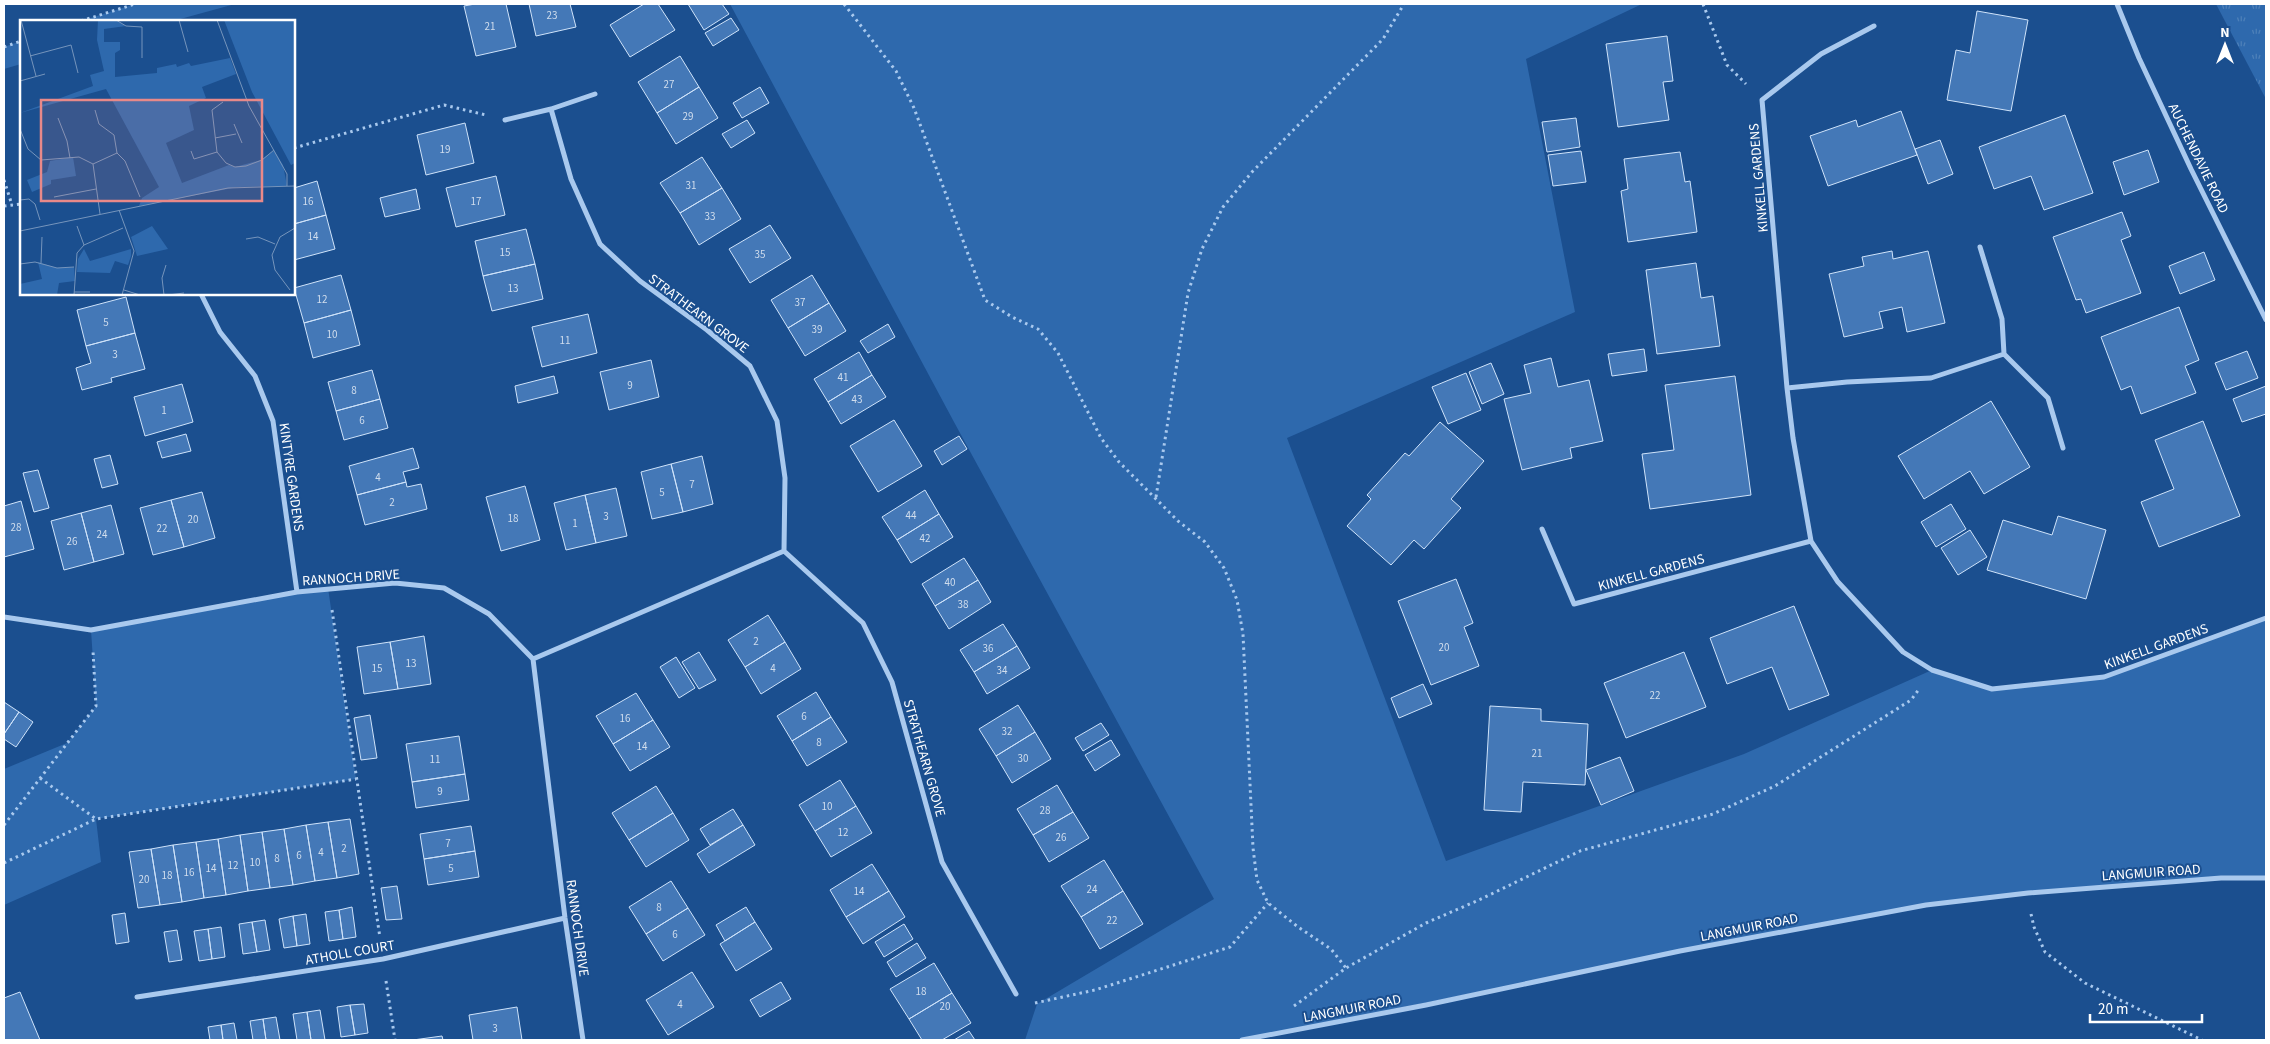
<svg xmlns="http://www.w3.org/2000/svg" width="2270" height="1044" font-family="'Source Sans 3',sans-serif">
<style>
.grass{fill:url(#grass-tufts)}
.park{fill:#2e69ad}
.building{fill:#4478b7;stroke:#cfe3fa}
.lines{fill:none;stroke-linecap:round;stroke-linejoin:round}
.path{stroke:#a9c9ee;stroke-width:3;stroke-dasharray:2.5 4;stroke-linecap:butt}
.street{stroke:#a9c9ee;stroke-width:5}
.labels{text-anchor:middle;stroke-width:4;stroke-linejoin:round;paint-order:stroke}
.number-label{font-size:11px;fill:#d0dded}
.street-label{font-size:14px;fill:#fff;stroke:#1b4f8f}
.inset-road{fill:none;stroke:#7695bc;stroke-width:1}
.view{fill:#e88989;fill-opacity:0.15;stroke:#e88989;stroke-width:2.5}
.inset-edge{fill:none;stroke:#fff;stroke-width:2.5}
</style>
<defs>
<pattern id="grass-tufts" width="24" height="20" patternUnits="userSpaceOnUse" patternTransform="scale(1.25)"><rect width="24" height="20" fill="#2e69ad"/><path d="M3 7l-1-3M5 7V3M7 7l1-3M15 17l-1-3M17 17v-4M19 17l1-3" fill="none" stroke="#4d80b9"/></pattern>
</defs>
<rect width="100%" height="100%" fill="#1b4f8f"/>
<path class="grass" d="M 2216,4 L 2266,4 L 2266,99 Z"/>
<path class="park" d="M 135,4 L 235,4 L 173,21 L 81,21 Z
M 730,4 L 1642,4 L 1526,59 L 1575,312 L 1287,438 L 1446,861 L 1744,754 L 1932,670 L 1992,689 L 2104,677 L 2266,618 L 2266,878 L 2221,878 L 2028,893 L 1926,905 L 1680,951 L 1242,1040 L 1025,1040 L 1037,1004 L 1214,899 L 954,422 Z
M 21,41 L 21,64 L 4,69 L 4,47 Z
M 328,588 L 356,779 L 96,819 L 101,862 L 4,905 L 4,769 L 67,743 L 96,706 L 91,630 Z"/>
<path class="building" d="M 475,4 L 506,4 L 516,47 L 476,56 L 464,6 Z
M 529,4 L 570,4 L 576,27 L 536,36 Z
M 644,4 L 658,4 L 675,30 L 630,57 L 610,25 Z
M 688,4 L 722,4 L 729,14 L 704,30 Z
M 1977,11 L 2028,20 L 2011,111 L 1947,100 L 1956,50 L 1970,53 Z
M 731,18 L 739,30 L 713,46 L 705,33 Z
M 1667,36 L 1673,81 L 1663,82 L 1669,120 L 1618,127 L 1606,44 Z
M 680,56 L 699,87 L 657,113 L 638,82 Z
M 699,87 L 718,118 L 676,144 L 657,113 Z
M 760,87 L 769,103 L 742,118 L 733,103 Z
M 1901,111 L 1917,155 L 1828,186 L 1810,136 L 1856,120 L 1858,127 Z
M 2065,115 L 2093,193 L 2044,210 L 2031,176 L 1994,189 L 1979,147 Z
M 1576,118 L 1580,147 L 1547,152 L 1542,122 Z
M 747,120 L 755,133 L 731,148 L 722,134 Z
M 465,123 L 474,163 L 426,175 L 417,135 Z
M 1940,140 L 1953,174 L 1928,184 L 1915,149 Z
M 2148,150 L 2159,182 L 2124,195 L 2113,162 Z
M 1581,151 L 1586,182 L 1553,186 L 1548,155 Z
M 1680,152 L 1685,182 L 1690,181 L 1697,232 L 1628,242 L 1621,191 L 1628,189 L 1624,159 Z
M 702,157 L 722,188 L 680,213 L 660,183 Z
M 496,176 L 505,215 L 456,227 L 446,188 Z
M 317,181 L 326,215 L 294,224 L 294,188 Z
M 722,188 L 741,219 L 699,245 L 680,213 Z
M 416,189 L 420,209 L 385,217 L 380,198 Z
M 2122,212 L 2131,236 L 2121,240 L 2141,293 L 2086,313 L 2081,299 L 2076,300 L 2053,237 Z
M 326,215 L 335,249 L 294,260 L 294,224 Z
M 770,225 L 791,258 L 750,283 L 729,249 Z
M 526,229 L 535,264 L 483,276 L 475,241 Z
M 1892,251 L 1893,259 L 1928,251 L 1945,323 L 1907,332 L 1902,307 L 1879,312 L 1883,328 L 1844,337 L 1829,274 L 1864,266 L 1862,257 Z
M 2204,252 L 2215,280 L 2180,294 L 2169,266 Z
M 1696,263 L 1701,298 L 1713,296 L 1720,346 L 1657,354 L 1646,270 Z
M 535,264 L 543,299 L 492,311 L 483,276 Z
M 341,275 L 351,310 L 304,323 L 294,288 Z
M 812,275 L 829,303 L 788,328 L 771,300 Z
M 126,297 L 135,333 L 86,346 L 77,310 Z
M 829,303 L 846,331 L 805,356 L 788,328 Z
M 2179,307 L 2199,360 L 2185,366 L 2196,393 L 2141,414 L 2131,386 L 2121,390 L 2101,337 Z
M 351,310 L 360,345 L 313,358 L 304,323 Z
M 588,314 L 597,353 L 542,367 L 532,327 Z
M 888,324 L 895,337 L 868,353 L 860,341 Z
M 135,333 L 145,369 L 111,378 L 112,382 L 82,390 L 76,368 L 91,363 L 86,346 Z
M 1644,349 L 1647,371 L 1612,376 L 1608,354 Z
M 2247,351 L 2258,378 L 2226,390 L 2215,363 Z
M 859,352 L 872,375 L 828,402 L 814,379 Z
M 1551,358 L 1558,387 L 1589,380 L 1603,441 L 1570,448 L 1572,458 L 1522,470 L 1504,399 L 1531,393 L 1524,365 Z
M 651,360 L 659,397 L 609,410 L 600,372 Z
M 1491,363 L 1504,394 L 1482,404 L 1469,372 Z
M 372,370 L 380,399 L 336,411 L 328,382 Z
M 1466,373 L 1481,410 L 1448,424 L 1432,387 Z
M 872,375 L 886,397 L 841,424 L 828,402 Z
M 554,376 L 558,393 L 518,403 L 515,386 Z
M 1735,376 L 1751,495 L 1650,509 L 1642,454 L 1674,450 L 1665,385 Z
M 182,384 L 193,422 L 145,436 L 134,397 Z
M 2266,386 L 2266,414 L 2242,422 L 2233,399 Z
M 380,399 L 388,428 L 344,440 L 336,411 Z
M 1991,401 L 2030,467 L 1984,494 L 1970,471 L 1924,499 L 1898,456 Z
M 894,420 L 922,466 L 878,492 L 850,446 Z
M 2203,421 L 2240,516 L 2159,547 L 2141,502 L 2174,489 L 2155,440 Z
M 1440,422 L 1484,461 L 1451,499 L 1461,508 L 1424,549 L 1414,540 L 1391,565 L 1347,526 L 1371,499 L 1367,495 L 1405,453 L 1409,456 Z
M 186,434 L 191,451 L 162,458 L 157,442 Z
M 959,436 L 967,449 L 942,465 L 934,451 Z
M 413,448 L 419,468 L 403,472 L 406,482 L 357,495 L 349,466 Z
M 110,455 L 118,484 L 102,488 L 94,459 Z
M 702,456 L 713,504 L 683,512 L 671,464 Z
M 671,464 L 683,512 L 652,519 L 641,472 Z
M 38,470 L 49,508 L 34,512 L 23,473 Z
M 406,482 L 407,487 L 421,484 L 427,509 L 365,525 L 357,495 Z
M 525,486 L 540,540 L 501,551 L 486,497 Z
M 616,488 L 627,536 L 596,543 L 585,495 Z
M 925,490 L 939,514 L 897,540 L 882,517 Z
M 202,492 L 215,538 L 184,547 L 171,500 Z
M 585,495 L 596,543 L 566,550 L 554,503 Z
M 171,500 L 184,547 L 153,555 L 140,508 Z
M 21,501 L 34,549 L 4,557 L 4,506 Z
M 1951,504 L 1966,529 L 1936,547 L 1921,522 Z
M 111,505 L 124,554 L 94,562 L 81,513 Z
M 81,513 L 94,562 L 64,570 L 51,521 Z
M 939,514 L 953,537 L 911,563 L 897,540 Z
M 2058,516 L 2106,530 L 2086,599 L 1987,570 L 2003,520 L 2052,535 Z
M 1970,530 L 1987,557 L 1958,575 L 1941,548 Z
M 964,558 L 978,580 L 935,606 L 922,584 Z
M 1456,579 L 1473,623 L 1464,627 L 1479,666 L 1431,685 L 1398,601 Z
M 978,580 L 991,602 L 949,629 L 935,606 Z
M 1794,606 L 1829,695 L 1789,710 L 1772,667 L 1727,684 L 1710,638 Z
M 768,615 L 785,642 L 745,667 L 728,640 Z
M 1003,624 L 1017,646 L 974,672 L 960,650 Z
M 424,636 L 431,684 L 398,689 L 390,642 Z
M 390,642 L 398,689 L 364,694 L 357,647 Z
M 785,642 L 801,669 L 761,694 L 745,667 Z
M 1017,646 L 1030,668 L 987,694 L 974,672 Z
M 699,652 L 716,680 L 699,689 L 682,662 Z
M 1684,652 L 1706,707 L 1626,738 L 1604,683 Z
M 676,657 L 695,688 L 679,698 L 660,667 Z
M 1423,684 L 1432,704 L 1399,718 L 1391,698 Z
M 816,692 L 831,717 L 792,741 L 777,716 Z
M 636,693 L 653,720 L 613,744 L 596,716 Z
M 4,702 L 19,712 L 4,734 Z
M 1018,705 L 1035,732 L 996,756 L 979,729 Z
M 1490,706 L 1541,709 L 1541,721 L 1588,724 L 1585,785 L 1523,782 L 1521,812 L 1484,810 Z
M 19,712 L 33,722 L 16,747 L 4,739 L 4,734 Z
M 370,715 L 377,758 L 361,760 L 354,718 Z
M 831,717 L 847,742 L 807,766 L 792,741 Z
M 653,720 L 670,747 L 630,771 L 613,744 Z
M 1101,723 L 1109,735 L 1083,751 L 1075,738 Z
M 1035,732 L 1051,759 L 1012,783 L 996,756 Z
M 459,736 L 465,774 L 412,782 L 406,744 Z
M 1111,740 L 1120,755 L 1095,771 L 1085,755 Z
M 1620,757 L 1634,791 L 1601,805 L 1586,770 Z
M 465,774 L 469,800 L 416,808 L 412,782 Z
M 840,780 L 856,806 L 815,831 L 799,805 Z
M 1057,785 L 1073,812 L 1033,835 L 1017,809 Z
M 656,786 L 673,813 L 629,840 L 612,813 Z
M 856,806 L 872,833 L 831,857 L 815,831 Z
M 733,809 L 743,825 L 710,845 L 700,829 Z
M 1073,812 L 1089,838 L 1049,862 L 1033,835 Z
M 673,813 L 689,840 L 646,867 L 629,840 Z
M 350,819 L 359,874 L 337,878 L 328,822 Z
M 328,822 L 337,878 L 315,881 L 306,825 Z
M 306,825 L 315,881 L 293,885 L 284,829 Z
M 743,825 L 755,845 L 709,873 L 697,854 Z
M 471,826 L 475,851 L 424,859 L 420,834 Z
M 284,829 L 293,885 L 270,888 L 262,832 Z
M 262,832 L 270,888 L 248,891 L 240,835 Z
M 240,835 L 248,891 L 226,895 L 218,839 Z
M 218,839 L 226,895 L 204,898 L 196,842 Z
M 196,842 L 204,898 L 182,902 L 173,845 Z
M 173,845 L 182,902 L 160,905 L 151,849 Z
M 151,849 L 160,905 L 138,908 L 129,852 Z
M 475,851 L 479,877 L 428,885 L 424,859 Z
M 1104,860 L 1123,891 L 1081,917 L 1061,886 Z
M 872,864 L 889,891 L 846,917 L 830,890 Z
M 671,881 L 688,908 L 646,934 L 629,907 Z
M 397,886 L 402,919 L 386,920 L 381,888 Z
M 889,891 L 905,917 L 863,944 L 846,917 Z
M 1123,891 L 1143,924 L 1100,949 L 1081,917 Z
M 352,907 L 356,937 L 343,939 L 339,910 Z
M 746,907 L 755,922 L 725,941 L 716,925 Z
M 688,908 L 705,935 L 663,961 L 646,934 Z
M 339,910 L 343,939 L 329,941 L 325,912 Z
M 125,913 L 129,942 L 116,944 L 112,915 Z
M 306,914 L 310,944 L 297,946 L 293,916 Z
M 293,916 L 297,946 L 284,948 L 279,919 Z
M 265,920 L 270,950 L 257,952 L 252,922 Z
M 252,922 L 257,952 L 243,954 L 239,924 Z
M 755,922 L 772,949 L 736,971 L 720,944 Z
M 904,924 L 913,939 L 884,957 L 875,942 Z
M 221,927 L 225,957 L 212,959 L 208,929 Z
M 208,929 L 212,959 L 199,961 L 194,931 Z
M 177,930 L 182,960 L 169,962 L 164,932 Z
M 917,943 L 926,958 L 896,977 L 887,962 Z
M 934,963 L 952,993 L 909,1019 L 890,989 Z
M 692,972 L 714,1007 L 668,1035 L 646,1000 Z
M 781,982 L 791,999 L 760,1017 L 750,1000 Z
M 20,992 L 40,1040 L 4,1040 L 4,998 Z
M 952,993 L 971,1023 L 942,1040 L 922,1040 L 909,1019 Z
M 364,1004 L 368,1033 L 355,1035 L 350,1005 Z
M 350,1005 L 355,1035 L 341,1037 L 337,1007 Z
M 517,1007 L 522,1040 L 473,1040 L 469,1015 Z
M 320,1010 L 325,1040 L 311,1040 L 307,1012 Z
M 307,1012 L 311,1040 L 297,1040 L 293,1014 Z
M 276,1017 L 280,1040 L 266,1040 L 263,1019 Z
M 263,1019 L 266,1040 L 253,1040 L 250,1021 Z
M 234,1023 L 237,1040 L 223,1040 L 221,1025 Z
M 221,1025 L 223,1040 L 210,1040 L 208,1027 Z
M 969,1031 L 975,1040 L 954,1040 Z
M 442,1036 L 443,1040 L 413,1040 Z"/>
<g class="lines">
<path class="path" d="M 844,4 L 896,71 L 914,108 L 985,300 L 1012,317 L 1038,329 L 1058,353 L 1101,438 L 1119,462 L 1178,521 L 1205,542 L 1224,568 L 1237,600 L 1243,634 L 1253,848 L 1257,880 L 1268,903 L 1298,927 L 1331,949 L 1346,968
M 1703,4 L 1727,65 L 1746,84
M 81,21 L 135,4
M 4,47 L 21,41
M 294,148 L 444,105 L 486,115
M 4,180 L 12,205
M 4,206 L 21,204
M 1156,497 L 1188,293 L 1202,249 L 1223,207 L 1252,172 L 1383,39 L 1404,4
M 332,610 L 380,938
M 40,778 L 96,819
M 4,825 L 96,706 L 93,651
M 4,863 L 96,819 L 356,779
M 2031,914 L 2034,927 L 2045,952 L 2085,983 L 2202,1040
M 386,981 L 395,1040
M 1035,1003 L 1095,990 L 1230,947 L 1268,903
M 1294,1006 L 1346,968 L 1426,923 L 1479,900 L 1580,851 L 1713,814 L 1775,786 L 1911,700 L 1920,688"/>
<path class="street" d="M 2117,4 L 2139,58 L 2191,169 L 2266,320
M 1874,26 L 1821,54 L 1762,100 L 1787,388 L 1793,438 L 1811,541 L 1838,582 L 1903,652 L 1932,670 L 1992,689 L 2104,677 L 2266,618
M 551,109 L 571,179 L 600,244 L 640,281 L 707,330 L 750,366 L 777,421 L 785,478 L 784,551 L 863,623 L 892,682 L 942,862 L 1016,994
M 505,120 L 551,109 L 595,94
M 1980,247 L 2002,319 L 2004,354 L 2048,398 L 2063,448
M 201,294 L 220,332 L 255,376 L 273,421 L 297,592
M 1787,388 L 1847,382 L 1931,378 L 2004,354
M 1542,529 L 1574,604 L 1811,541
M 4,617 L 91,630 L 297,592 L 395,583 L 444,588 L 489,614 L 533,659 L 565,918 L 583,1040
M 533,659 L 784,551
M 137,997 L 383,959 L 565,918
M 1242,1040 L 1426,1005 L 1680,951 L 1926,905 L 2028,893 L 2221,878 L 2266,878"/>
</g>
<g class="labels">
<g class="number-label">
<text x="552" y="19">23</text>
<text x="490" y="30">21</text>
<text x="669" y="88">27</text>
<text x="688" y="120">29</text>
<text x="445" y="153">19</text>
<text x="691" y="189">31</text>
<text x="308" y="205">16</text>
<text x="476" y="205">17</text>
<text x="710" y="220">33</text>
<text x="313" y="240">14</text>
<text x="505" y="256">15</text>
<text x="760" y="258">35</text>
<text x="513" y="292">13</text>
<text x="322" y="303">12</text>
<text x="800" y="306">37</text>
<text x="106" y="326">5</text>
<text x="817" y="333">39</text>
<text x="332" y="338">10</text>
<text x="565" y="344">11</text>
<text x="115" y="358">3</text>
<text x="843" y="381">41</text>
<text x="630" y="389">9</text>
<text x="354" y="394">8</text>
<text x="857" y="403">43</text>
<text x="164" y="414">1</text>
<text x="362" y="424">6</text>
<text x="378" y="481">4</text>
<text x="692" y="488">7</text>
<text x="662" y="496">5</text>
<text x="392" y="506">2</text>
<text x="911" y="519">44</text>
<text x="606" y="520">3</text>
<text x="513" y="522">18</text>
<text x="193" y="523">20</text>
<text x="575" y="527">1</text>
<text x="16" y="531">28</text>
<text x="162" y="532">22</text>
<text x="102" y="538">24</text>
<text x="925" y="542">42</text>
<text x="72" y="545">26</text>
<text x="950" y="586">40</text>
<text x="963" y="608">38</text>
<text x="756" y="645">2</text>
<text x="1444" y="651">20</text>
<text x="988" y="652">36</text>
<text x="411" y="667">13</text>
<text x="377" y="672">15</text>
<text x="773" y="672">4</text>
<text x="1002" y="674">34</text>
<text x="1655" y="699">22</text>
<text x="804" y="720">6</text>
<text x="625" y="722">16</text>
<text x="1007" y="735">32</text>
<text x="819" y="746">8</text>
<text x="642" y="750">14</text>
<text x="1537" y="757">21</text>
<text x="1023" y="762">30</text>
<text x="435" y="763">11</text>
<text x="440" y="795">9</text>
<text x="827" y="810">10</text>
<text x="1045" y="814">28</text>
<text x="843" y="836">12</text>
<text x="1061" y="841">26</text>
<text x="448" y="847">7</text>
<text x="344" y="852">2</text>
<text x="321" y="856">4</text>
<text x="299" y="859">6</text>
<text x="277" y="862">8</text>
<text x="255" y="866">10</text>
<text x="233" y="869">12</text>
<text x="211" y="872">14</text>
<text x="451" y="872">5</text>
<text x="189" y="876">16</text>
<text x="167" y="879">18</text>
<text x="144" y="883">20</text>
<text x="1092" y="893">24</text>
<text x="859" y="895">14</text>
<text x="659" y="911">8</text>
<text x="1112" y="924">22</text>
<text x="675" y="938">6</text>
<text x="921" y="995">18</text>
<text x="680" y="1008">4</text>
<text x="945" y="1010">20</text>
<text x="495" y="1032">3</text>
</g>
<g class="street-label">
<text transform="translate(2199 158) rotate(64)" y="5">AUCHENDAVIE ROAD</text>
<text transform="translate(1758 178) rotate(-95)" y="5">KINKELL GARDENS</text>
<text transform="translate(699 313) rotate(37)" y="5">STRATHEARN GROVE</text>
<text transform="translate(292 477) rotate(82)" y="5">KINTYRE GARDENS</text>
<text transform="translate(1651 572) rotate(-15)" y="5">KINKELL GARDENS</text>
<text transform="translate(351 577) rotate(-4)" y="5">RANNOCH DRIVE</text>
<text transform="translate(2156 646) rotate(-20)" y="5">KINKELL GARDENS</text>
<text transform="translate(925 758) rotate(74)" y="5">STRATHEARN GROVE</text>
<text transform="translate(2151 872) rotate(-4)" y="5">LANGMUIR ROAD</text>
<text transform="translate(1749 927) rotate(-11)" y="5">LANGMUIR ROAD</text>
<text transform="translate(578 928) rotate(82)" y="5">RANNOCH DRIVE</text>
<text transform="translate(350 952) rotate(-10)" y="5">ATHOLL COURT</text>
<text transform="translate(1352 1008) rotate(-11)" y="5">LANGMUIR ROAD</text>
</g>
</g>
<g transform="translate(20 20)">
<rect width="275" height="275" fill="#1b4f8f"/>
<path d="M 204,0 L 275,0 L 275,143 L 271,145 L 232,72 ZM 132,206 L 148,229 L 117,236 L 111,217 ZM 64,229 L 70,241 L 111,229 L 111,236 L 108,245 L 95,241 L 90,253 L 57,252 L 58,239 Z" fill="#2e69ad"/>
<path d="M 78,0 L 96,0 L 106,6 L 84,9 L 84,22 L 100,22 L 100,30 L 95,33 L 95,57 L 137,53 L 137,48 L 156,44 L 157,47 L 169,43 L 171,46 L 210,38 L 216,54 L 182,67 L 186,78 L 169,86 L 174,110 L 146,123 L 162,163 L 209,145 L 215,147 L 241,140 L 254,130 L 263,145 L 267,166 L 218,167 L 119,186 L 122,178 L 139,167 L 86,69 L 0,93 L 73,66 L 70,55 L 84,51 L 77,20 ZM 53,137 L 56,156 L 31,160 L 31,164 L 12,172 L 7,160 L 27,152 L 30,141 ZM 18,242 L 37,248 L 54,247 L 55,261 L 39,263 L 37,275 L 0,275 L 0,264 L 22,259 Z" fill="#2e69ad"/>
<path class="inset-road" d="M 1,0 L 16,56M 96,0 L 106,6 L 122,7 L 122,38M 159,0 L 168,32M 197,0 L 229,86 L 267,154 L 267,166M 10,36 L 51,25 L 58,53M 0,61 L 25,54M 203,82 L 192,90 L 197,132 L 206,143 L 215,147 L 226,146 L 242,140 L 254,130M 75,90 L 79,104 L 94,115 L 97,133 L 105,141 L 120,177M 38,98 L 47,121 L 50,138M 214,104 L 222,123M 0,109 L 8,129 L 21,140 L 59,137 L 73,144 L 80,194M 195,118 L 216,114M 171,131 L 174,139 L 197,132M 73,144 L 97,133M 34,177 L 76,169M 0,180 L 9,179 L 15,184 L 20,200M 99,190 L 114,231 L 102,275M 57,206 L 64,225M 0,211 L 208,168 L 275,166M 226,219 L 238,217 L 255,224M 21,243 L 22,217M 0,244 L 15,242 L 37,248 L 54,247M 104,270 L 120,275M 270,270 L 255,250 L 252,235 L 260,217 L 275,208M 54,272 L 70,272M 54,275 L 57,233 L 64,225 L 103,208M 144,275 L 142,258 L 146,245M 148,275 L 164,273"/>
<path class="view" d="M 21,80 L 242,80 L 242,181 L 21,181 Z"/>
<rect width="275" height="275" class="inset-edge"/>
</g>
<rect width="2270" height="1044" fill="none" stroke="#ffffff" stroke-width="10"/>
<g transform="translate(2225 45)" stroke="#1b4f8f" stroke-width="4" paint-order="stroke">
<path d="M0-4L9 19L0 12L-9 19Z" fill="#ffffff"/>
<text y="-8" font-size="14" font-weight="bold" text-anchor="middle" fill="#ffffff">N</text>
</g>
<path d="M2090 1014v8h112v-8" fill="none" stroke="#ffffff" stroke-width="2.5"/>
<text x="2098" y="1014" font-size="15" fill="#ffffff" stroke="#1b4f8f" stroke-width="4" paint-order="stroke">20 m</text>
</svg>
